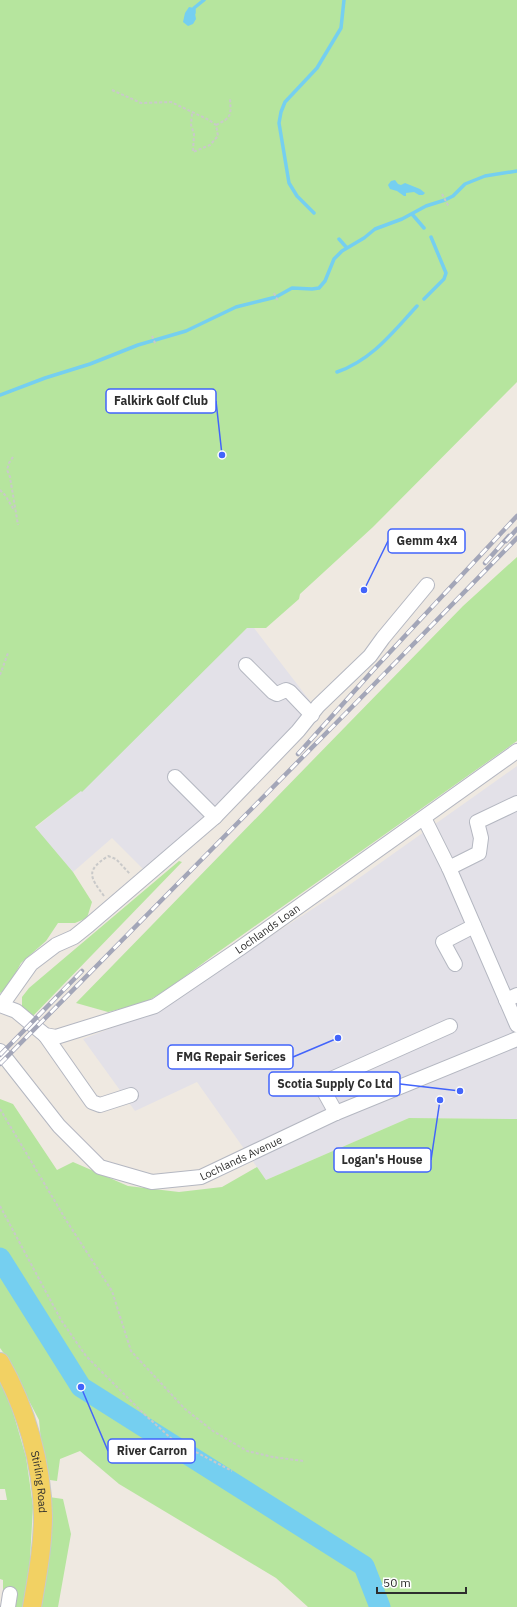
<svg xmlns="http://www.w3.org/2000/svg" width="517" height="1607" font-family="'IBM Plex Sans',sans-serif">
<style>
.industrial{fill:#e3e1e8}
.green{fill:#b6e59e}
.water{fill:#75cff0}
.lines{fill:none;stroke-linecap:round;stroke-linejoin:round}
.stream{stroke:#75cff0;stroke-width:3.5}
.river{stroke:#75cff0;stroke-width:21}
.minor-casing{stroke:#b4b7c1;stroke-width:16}
.major-casing{stroke:#c9c9c9;stroke-width:20}
.path{stroke:#c9c9c9;stroke-width:2;stroke-dasharray:3 2;stroke-linecap:butt}
.minor{stroke:#fff;stroke-width:14}
.major{stroke:#f2d163;stroke-width:18}
.rail-casing{stroke:#a3a6b8;stroke-width:4.5}
.rail{stroke:#fff;stroke-width:3;stroke-dasharray:9;stroke-linecap:butt}
.labels{text-anchor:middle;stroke-width:3;stroke-linejoin:round;paint-order:stroke}
.street-label{font-size:11px;fill:#2e2e2e;stroke:#fff}
.leader{fill:none;stroke:#4264fb;stroke-width:1.5}
.callout-dot{fill:#4264fb;stroke:#fff;stroke-width:1.5}
.callout{fill:#fff;stroke:#4264fb;stroke-width:1.5}
.callout-label{font-size:12px;text-anchor:middle;font-weight:bold;fill:#2e2e2e}
</style>
<rect width="100%" height="100%" fill="#efe9e1"/>
<path class="industrial" d="M 251,624 L 310,701 L 293,731 L 147,873 L 112,838 L 73,872 L 35,828 L 80,791 Z
M 517,766 L 517,1119 L 409,1118 L 266,1180 L 197,1082 L 135,1111 L 83,1039 L 155,1011 L 345,888 Z"/>
<path class="green" d="M 0,0 L 517,0 L 517,382 L 373,527 L 300,594 L 299,599 L 266,628 L 247,628 L 82,792 L 81,791 L 35,827 L 73,872 L 92,902 L 87,918 L 75,923 L 58,923 L 46,941 L 21,963 L 7,989 L 0,993 Z
M 517,557 L 517,741 L 214,955 L 168,989 L 144,1003 L 108,1012 L 76,1003 L 463,606 Z
M 179,861 L 182,862 L 33,1016 L 22,1006 L 22,997 L 29,988 Z
M 0,1099 L 13,1104 L 57,1170 L 73,1162 L 128,1186 L 179,1192 L 222,1187 L 257,1167 L 266,1180 L 409,1118 L 517,1119 L 517,1607 L 308,1607 L 276,1578 L 119,1484 L 80,1451 L 60,1459 L 57,1481 L 50,1480 L 43,1463 L 39,1420 L 5,1355 L 0,1348 Z
M 0,1376 L 4,1381 L 26,1457 L 33,1506 L 29,1578 L 23,1607 L 3,1607 L 3,1580 L 0,1579 L 0,1500 L 7,1500 L 5,1489 L 0,1489 Z
M 49,1497 L 63,1499 L 71,1534 L 58,1607 L 37,1607 Z"/>
<path class="water" d="M 189,7 L 194,8 L 196,19 L 193,24 L 188,26 L 183,22 L 185,13 Z
M 395,180 L 398,184 L 401,185 L 405,183 L 420,189 L 425,193 L 423,195 L 419,195 L 414,192 L 406,193 L 406,196 L 404,196 L 397,191 L 390,189 L 388,185 L 391,181 Z"/>
<g class="lines">
<path class="stream" d="M 194,13 L 194,8 L 204,0
M 314,213 L 297,196 L 289,183 L 279,123 L 281,112 L 285,102 L 317,68 L 341,28 L 344,0
M 412,214 L 424,228
M 339,239 L 347,248
M 424,299 L 444,279 L 446,273 L 431,237
M 337,372 C 372,360 393,332 417,306
M 0,395 L 45,378 L 90,364 L 138,345 L 186,331 L 236,307 L 276,297 L 292,288 L 312,289 L 319,288 L 325,281 L 334,259 L 342,251 L 364,238 L 375,229 L 402,219 L 426,206 L 445,200 L 453,196 L 465,184 L 485,176 L 517,171"/>
<path class="river" d="M 0,1258 L 81,1387 L 364,1566 L 380,1607"/>
<g class="minor-casing">
<g id="minor">
<path d="M 246,665 L 273,692 L 277,694 L 286,690 L 290,692 L 312,715"/>
<path d="M 175,777 L 215,817"/>
<path d="M 424,818 L 449,868 L 517,1025"/>
<path d="M 449,868 L 479,853 L 481,838 L 477,822 L 517,803"/>
<path d="M 455,964 L 443,942 L 474,926"/>
<path d="M 506,1000 L 517,995"/>
<path id="s1" d="M 0,1005 L 16,1011 L 45,1035 L 56,1037 L 155,1006 L 239,949 L 517,751"/>
<path d="M 2,1005 L 31,964 L 56,945 L 74,937 L 89,925 L 215,817 L 298,731 L 318,706 L 370,656 L 383,638 L 427,585"/>
<path d="M 45,1035 L 92,1102 L 100,1105 L 131,1095"/>
<path id="s2" d="M 0,1051 L 59,1126 L 100,1167 L 152,1182 L 201,1177 L 336,1113 L 517,1039"/>
<path d="M 336,1113 L 320,1084 L 450,1026"/>
<path d="M 8,1607 L 10,1594"/>
</g>
</g>
<g class="major-casing">
<g id="major">
<path id="s3" d="M 0,1362 C 26,1408 42,1463 43,1516 C 43,1547 37,1577 32,1607"/>
</g>
</g>
<path class="path" d="M 112,90 L 141,103 L 171,102 L 209,120 L 216,125 L 218,136 L 210,145 L 193,152 L 194,134 L 191,125 L 192,113
M 216,125 C 232,117 231,116 230,98
M 442,194 L 449,207
M 274,293 L 278,301
M 152,336 L 156,345
M 13,457 L 9,463 L 7,470 L 10,477 L 18,525
M 0,490 L 5,495 L 14,510
M 0,675 L 8,653
M 104,896 C 90,877 85,871 108,856 L 116,859 L 130,874
M 0,1109 L 66,1220 L 112,1291 L 131,1351 L 185,1409 L 213,1431 L 247,1451 L 273,1457 L 303,1461
M 0,1206 L 61,1320 L 86,1356 L 143,1413 L 173,1440 L 232,1471"/>
<use href="#minor" class="minor"/>
<use href="#major" class="major"/>
<g class="rail-casing">
<path id="rail" d="M 506,541 L 517,529
M 485,563 L 509,536
M 298,754 L 376,667 L 517,516
M 0,1055 L 82,971
M 0,1064 L 351,708 L 517,538"/>
</g>
<use href="#rail" class="rail"/>
</g>
<g class="labels">
<g class="street-label">
<text dy="4" stroke="none"><textPath href="#s1" startOffset="306">Lochlands Loan</textPath></text>
<text dy="4" stroke="none"><textPath href="#s2" startOffset="301">Lochlands Avenue</textPath></text>
<text dy="4" stroke="none"><textPath href="#s3" startOffset="127">Stirling Road</textPath></text>
</g>
</g>
<path class="leader" d="M222 455L216 401M364 590L388 541M338 1038L293 1057M460 1091L400 1084M440 1100L431 1160M81 1387L108 1451"/>
<g class="callout-dot">
<circle cx="222" cy="455" r="4"/>
<circle cx="364" cy="590" r="4"/>
<circle cx="338" cy="1038" r="4"/>
<circle cx="460" cy="1091" r="4"/>
<circle cx="440" cy="1100" r="4"/>
<circle cx="81" cy="1387" r="4"/>
</g>
<g class="callout">
<rect x="106" y="389" width="110" height="24" rx="4"/>
<rect x="388" y="529" width="77" height="24" rx="4"/>
<rect x="168" y="1045" width="125" height="24" rx="4"/>
<rect x="269" y="1072" width="131" height="24" rx="4"/>
<rect x="334" y="1148" width="97" height="24" rx="4"/>
<rect x="108" y="1439" width="87" height="24" rx="4"/>
</g>
<g class="callout-label">
<text x="161" y="405">Falkirk Golf Club</text>
<text x="427" y="545">Gemm 4x4</text>
<text x="231" y="1061">FMG Repair Serices</text>
<text x="335" y="1088">Scotia Supply Co Ltd</text>
<text x="382" y="1164">Logan's House</text>
<text x="152" y="1455">River Carron</text>
</g>
<path d="M377 1587v6h89v-6" fill="none" stroke="#2e2e2e" stroke-width="2"/>
<text x="383" y="1587" font-size="12" fill="#2e2e2e" stroke="#ffffff" stroke-width="3" paint-order="stroke">50 m</text>
</svg>
